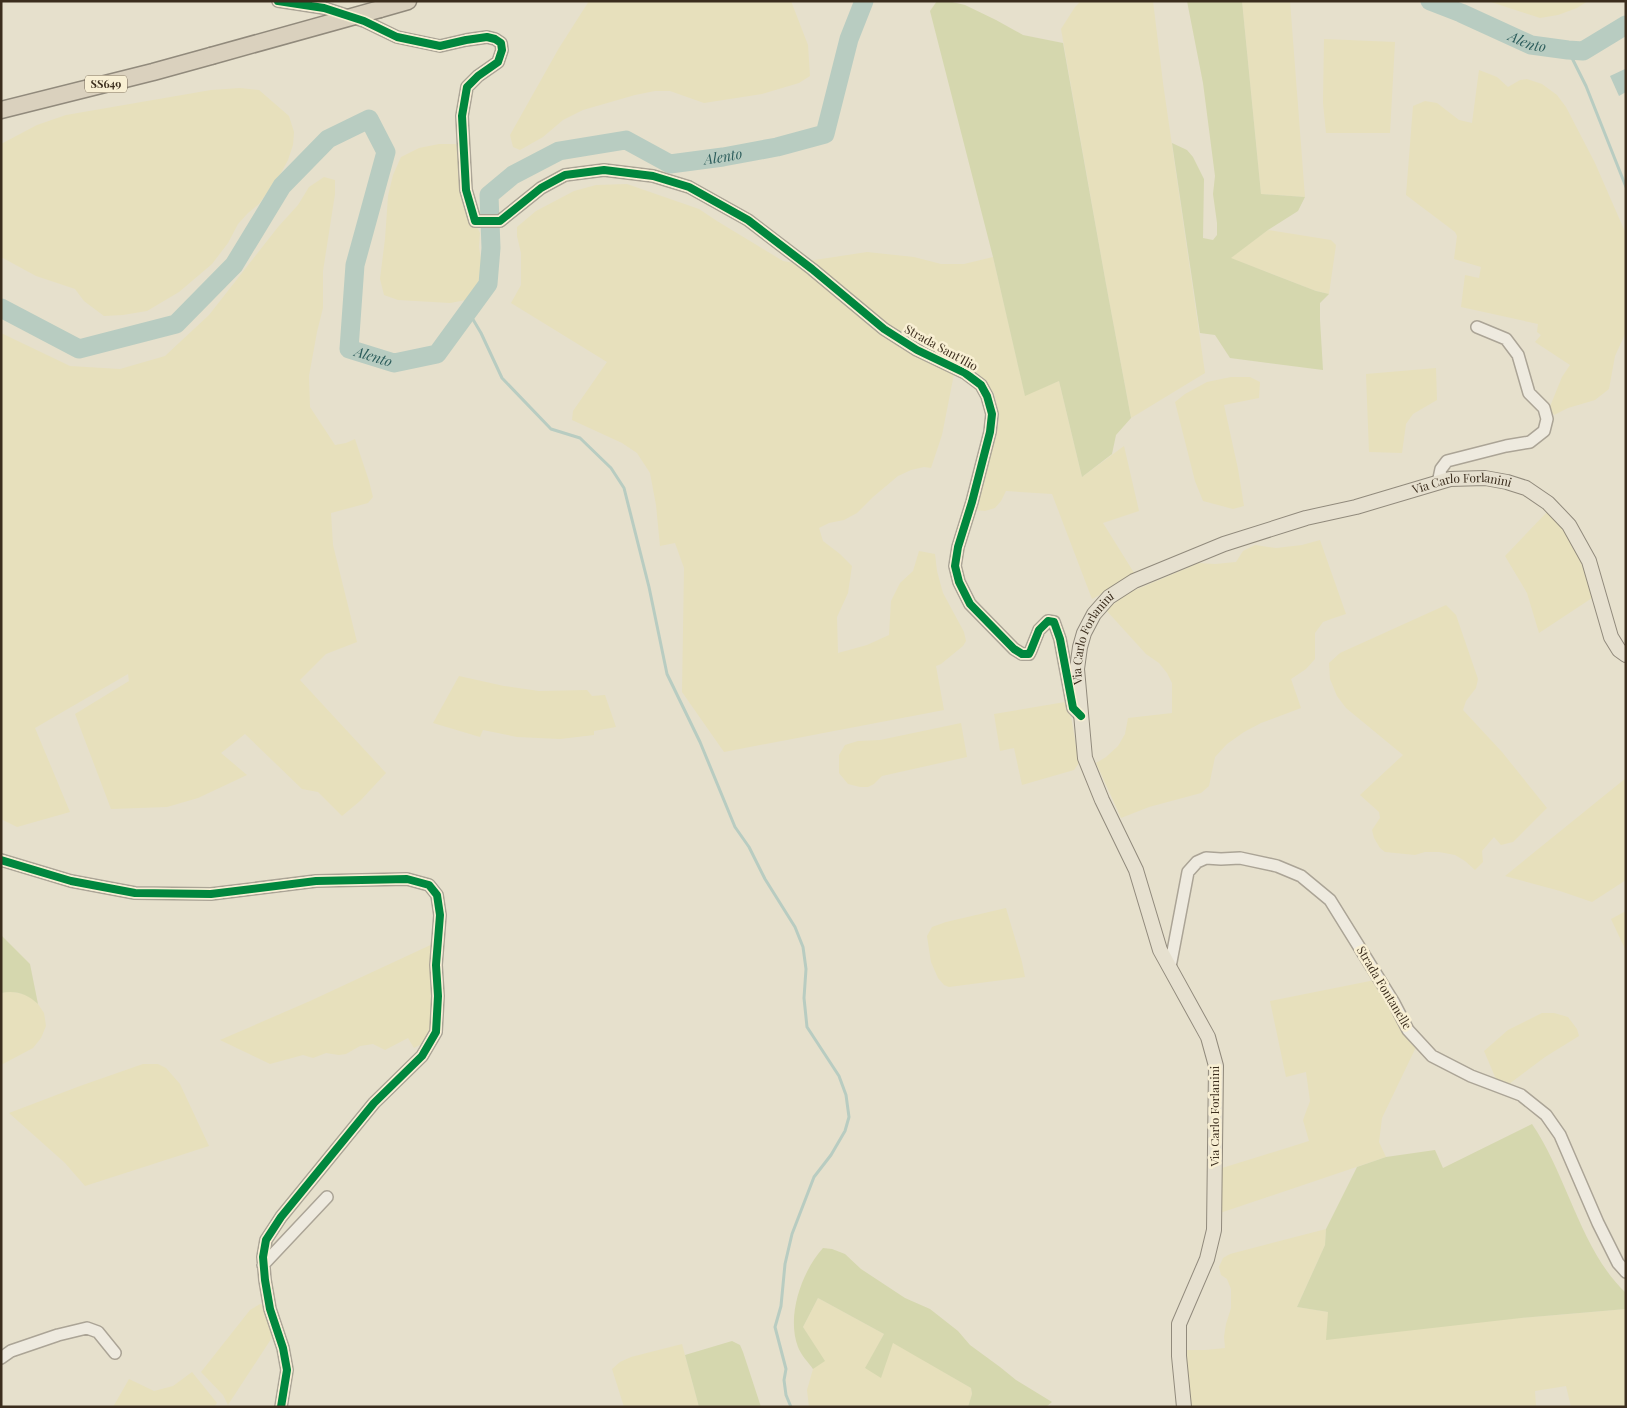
<svg xmlns="http://www.w3.org/2000/svg" width="1627" height="1408" font-family="'Playfair Display',serif">
<style>
.farmland{fill:#e7e0bc}
.green{fill:#d5d7ae}
.water{fill:#b8ccc1}
.lines{fill:none;stroke-linecap:round;stroke-linejoin:round}
.stream{stroke:#b8ccc1;stroke-width:3}
.river{stroke:#b8ccc1;stroke-width:19}
.minor-casing{stroke:#aba496;stroke-width:14}
.major-casing{stroke:#918a7c;stroke-width:16}
.highway-casing{stroke:#918a7c;stroke-width:19}
.minor{stroke:#eeeadf;stroke-width:11}
.major{stroke:#e6e0cf;stroke-width:14}
.highway{stroke:#dad1be;stroke-width:16}
.highway-bridge-casing{stroke:#918a7c;stroke-width:19;stroke-linecap:butt}
.highway-bridge{stroke:#dad1be;stroke-width:16}
.cycleway-casing{stroke:#f8efd3;stroke-width:11}
.cycleway{stroke:#00873e;stroke-width:8}
.labels{text-anchor:middle;stroke-width:5;stroke-linejoin:round;paint-order:stroke}
.shield{fill:#f8efd3;stroke:#746754;stroke-width:1}
.shield-label{font-size:11px;font-weight:bold;fill:#3b2d1d}
.street-label{font-size:12px;fill:#3b2d1d;stroke:#f8efd3}
.water-label{font-size:14px;font-style:italic;fill:#2b5c5b;stroke:#f8efd3}
</style>
<rect width="100%" height="100%" fill="#e6e0cc"/>
<path class="farmland" d="M 589,1 L 791,1 L 808,45 L 810,76 L 799,83 L 762,94 L 704,103 L 670,91 L 655,91 L 635,95 L 583,110 L 563,120 L 543,137 L 520,150 L 513,147 L 510,135 L 559,48 Z
M 1081,1 L 1153,1 L 1163,83 L 1205,373 L 1131,418 L 1106,284 L 1061,29 L 1075,7 Z
M 1242,1 L 1290,1 L 1305,197 L 1261,194 Z
M 1488,1 L 1588,1 L 1577,8 L 1558,15 L 1540,18 Z
M 1324,39 L 1395,42 L 1390,133 L 1326,133 L 1323,103 Z
M 1479,70 L 1497,77 L 1508,87 L 1520,80 L 1527,79 L 1542,84 L 1557,95 L 1566,107 L 1595,163 L 1626,234 L 1626,332 L 1615,356 L 1609,389 L 1595,400 L 1568,408 L 1554,415 L 1549,409 L 1562,377 L 1570,365 L 1535,342 L 1541,335 L 1537,332 L 1538,324 L 1461,307 L 1465,275 L 1479,278 L 1481,267 L 1454,259 L 1457,236 L 1455,232 L 1406,195 L 1413,106 L 1425,101 L 1437,103 L 1459,120 L 1472,123 Z
M 240,88 L 259,90 L 289,116 L 294,132 L 293,145 L 288,160 L 281,173 L 259,204 L 248,213 L 238,224 L 228,243 L 212,264 L 179,292 L 147,311 L 123,315 L 104,316 L 84,301 L 75,289 L 36,276 L 1,257 L 1,144 L 37,125 L 66,115 L 211,90 Z
M 439,144 L 455,144 L 461,147 L 471,216 L 480,233 L 479,247 L 482,266 L 479,280 L 473,293 L 466,300 L 450,303 L 398,300 L 384,295 L 380,279 L 385,239 L 388,196 L 393,175 L 401,157 L 419,148 Z
M 324,177 L 335,180 L 335,194 L 323,271 L 323,308 L 317,332 L 309,376 L 310,407 L 335,445 L 346,443 L 355,439 L 369,481 L 373,497 L 368,503 L 331,513 L 333,545 L 357,642 L 326,654 L 300,680 L 386,773 L 360,801 L 342,816 L 318,792 L 302,789 L 245,734 L 221,753 L 247,775 L 198,798 L 167,807 L 111,809 L 75,714 L 129,681 L 128,674 L 35,728 L 70,812 L 17,827 L 1,819 L 1,333 L 70,366 L 120,369 L 165,356 L 209,315 L 278,227 L 298,205 L 309,187 Z
M 627,184 L 699,209 L 717,221 L 783,261 L 795,263 L 851,303 L 955,369 L 942,435 L 931,468 L 924,467 L 911,470 L 898,476 L 873,497 L 857,513 L 844,520 L 829,523 L 819,528 L 823,541 L 840,554 L 852,566 L 848,593 L 837,617 L 838,653 L 867,645 L 889,635 L 891,601 L 900,583 L 913,571 L 919,551 L 935,554 L 937,571 L 943,593 L 964,632 L 966,641 L 963,646 L 941,664 L 936,666 L 944,710 L 724,752 L 682,692 L 684,568 L 675,543 L 660,546 L 656,505 L 650,473 L 637,453 L 622,443 L 572,420 L 573,411 L 607,362 L 511,303 L 521,285 L 521,253 L 517,236 L 517,227 L 536,211 L 574,191 L 596,185 Z
M 1268,230 L 1331,240 L 1336,245 L 1329,294 L 1316,291 L 1230,258 Z
M 867,252 L 914,257 L 941,264 L 964,264 L 993,257 L 1025,395 L 1059,381 L 1082,477 L 1124,446 L 1139,511 L 1103,523 L 1136,576 L 1092,599 L 1052,494 L 1006,491 L 1001,501 L 995,508 L 985,511 L 975,510 L 999,419 L 994,393 L 969,370 L 923,349 L 888,326 L 808,261 Z
M 1436,368 L 1437,400 L 1413,414 L 1406,424 L 1402,453 L 1369,452 L 1366,374 Z
M 1231,377 L 1250,377 L 1260,382 L 1259,398 L 1224,405 L 1238,469 L 1244,506 L 1233,509 L 1203,501 L 1195,481 L 1175,402 L 1185,394 L 1207,382 Z
M 1548,511 L 1561,524 L 1579,554 L 1592,598 L 1539,633 L 1527,593 L 1505,556 Z
M 1320,540 L 1346,614 L 1331,619 L 1323,622 L 1315,633 L 1315,659 L 1306,669 L 1291,679 L 1301,708 L 1261,723 L 1244,732 L 1227,744 L 1215,757 L 1209,786 L 1201,793 L 1149,807 L 1121,818 L 1096,763 L 1106,757 L 1118,746 L 1125,734 L 1128,718 L 1172,713 L 1172,683 L 1167,673 L 1159,663 L 1146,654 L 1106,610 L 1128,593 L 1199,563 L 1215,564 L 1236,562 L 1243,551 L 1255,545 L 1276,548 L 1302,545 Z
M 1446,605 L 1456,615 L 1478,679 L 1476,688 L 1466,701 L 1463,710 L 1502,752 L 1547,808 L 1513,842 L 1501,845 L 1494,837 L 1482,851 L 1483,862 L 1475,870 L 1465,861 L 1455,855 L 1439,852 L 1425,852 L 1415,855 L 1385,852 L 1380,848 L 1374,838 L 1372,830 L 1380,818 L 1379,812 L 1360,795 L 1403,755 L 1346,708 L 1337,696 L 1330,679 L 1329,663 L 1340,653 Z
M 459,676 L 504,686 L 539,691 L 587,690 L 592,696 L 605,695 L 616,727 L 594,731 L 594,735 L 560,739 L 517,737 L 483,730 L 480,737 L 433,723 Z
M 1065,702 L 1071,716 L 1079,763 L 1074,770 L 1022,785 L 1014,748 L 1000,751 L 994,714 Z
M 961,723 L 967,757 L 882,776 L 874,784 L 868,787 L 860,787 L 848,784 L 839,773 L 839,755 L 845,745 L 858,741 L 880,740 Z
M 1626,778 L 1626,880 L 1592,902 L 1560,891 L 1505,876 Z
M 1006,908 L 1022,962 L 1025,977 L 949,987 L 944,985 L 938,978 L 931,962 L 927,936 L 932,927 L 946,922 Z
M 1626,911 L 1626,951 L 1611,919 Z
M 437,942 L 435,1037 L 414,1048 L 408,1038 L 385,1050 L 373,1044 L 360,1046 L 346,1054 L 339,1055 L 326,1053 L 313,1058 L 303,1055 L 270,1064 L 220,1040 L 310,1001 Z
M 1375,980 L 1417,1045 L 1382,1118 L 1379,1142 L 1386,1157 L 1220,1213 L 1219,1169 L 1309,1141 L 1303,1120 L 1310,1101 L 1306,1072 L 1286,1077 L 1270,1001 Z
M 9,991 L 28,995 L 38,1004 L 44,1013 L 46,1026 L 41,1038 L 33,1048 L 1,1065 L 1,993 Z
M 1542,1013 L 1554,1013 L 1568,1017 L 1577,1029 L 1579,1036 L 1545,1057 L 1505,1087 L 1499,1086 L 1484,1051 L 1508,1030 Z
M 143,1064 L 158,1064 L 166,1068 L 180,1084 L 209,1146 L 85,1186 L 65,1163 L 9,1113 L 80,1086 Z
M 1326,1229 L 1325,1245 L 1297,1307 L 1328,1312 L 1521,1318 L 1626,1309 L 1626,1407 L 1571,1407 L 1566,1386 L 1535,1391 L 1536,1407 L 1189,1407 L 1185,1350 L 1205,1350 L 1225,1348 L 1224,1337 L 1226,1324 L 1231,1308 L 1231,1289 L 1227,1279 L 1221,1275 L 1219,1267 L 1223,1258 L 1230,1254 Z
M 818,1298 L 884,1334 L 865,1369 L 893,1342 L 971,1388 L 972,1394 L 968,1407 L 809,1407 L 807,1390 L 813,1369 L 824,1361 L 803,1327 Z
M 260,1304 L 265,1305 L 275,1333 L 228,1405 L 229,1407 L 227,1407 L 228,1405 L 223,1395 L 201,1372 L 250,1310 Z
M 682,1344 L 699,1407 L 624,1407 L 612,1369 L 620,1362 L 631,1357 Z
M 192,1372 L 217,1403 L 214,1407 L 113,1407 L 129,1379 L 154,1391 L 173,1386 Z"/>
<path class="green" d="M 937,1 L 948,1 L 965,5 L 996,20 L 1023,35 L 1063,43 L 1106,284 L 1131,418 L 1116,435 L 1112,454 L 1082,477 L 1059,381 L 1025,396 L 993,257 L 930,11 Z
M 1187,1 L 1242,1 L 1261,194 L 1305,197 L 1298,211 L 1268,230 L 1231,258 L 1316,291 L 1329,294 L 1320,303 L 1320,320 L 1323,370 L 1230,358 L 1215,335 L 1200,333 L 1172,143 L 1187,150 L 1193,157 L 1204,179 L 1203,238 L 1213,240 L 1217,235 L 1217,223 L 1213,194 L 1215,176 L 1203,83 Z
M 1,935 L 30,964 L 38,1004 C 27,994 16,990 1,993 Z
M 1532,1124 C 1567,1175 1581,1251 1626,1293 L 1626,1309 L 1521,1318 L 1326,1340 L 1328,1312 L 1297,1307 L 1325,1245 L 1326,1229 L 1357,1167 L 1386,1157 L 1435,1150 L 1443,1168 Z
M 823,1248 L 832,1249 L 845,1254 L 861,1269 L 905,1298 L 930,1309 L 958,1331 L 970,1345 L 1000,1367 L 1016,1380 L 1052,1402 L 1046,1407 L 968,1407 L 972,1394 L 971,1388 L 893,1343 L 881,1378 L 865,1368 L 884,1334 L 818,1298 L 803,1327 L 825,1361 L 813,1369 C 808,1362 801,1355 798,1347 C 786,1316 802,1271 823,1248 Z
M 732,1341 L 740,1345 L 743,1352 L 761,1407 L 699,1407 L 685,1355 Z"/>
<path class="water" d="M 1625,69 L 1626,92 L 1619,96 L 1610,76 Z"/>
<g class="lines">
<path class="stream" d="M 1568,50 L 1586,86 L 1626,187
M 468,311 L 481,333 L 502,378 L 551,429 L 580,438 L 611,468 L 624,488 L 649,587 L 667,674 L 700,742 L 735,827 L 749,847 L 765,879 L 795,927 L 803,947 L 806,969 L 804,998 L 807,1027 L 839,1076 L 846,1095 L 849,1117 L 845,1131 L 831,1155 L 814,1177 L 792,1234 L 785,1264 L 781,1306 L 775,1327 L 786,1369 L 784,1380 L 786,1395 L 791,1407"/>
<g class="river">
<path id="s1" d="M 1430,1 L 1461,13 L 1531,45 L 1568,50 L 1583,51 L 1626,25"/>
<path id="s2" d="M 1,308 L 79,349 L 176,324 L 234,265 L 282,186 L 328,139 L 369,119 L 386,152 L 355,265 L 349,349 L 394,363 L 437,354 L 488,284 L 491,248 L 489,195 L 513,175 L 559,151 L 626,140 L 670,164 L 723,157 L 777,147 L 825,134 L 849,39 L 864,1"/>
</g>
<g class="minor-casing">
<path id="minor" d="M 278,1 L 324,8 L 364,21 L 397,37 L 440,46 L 466,40 L 487,37 L 495,39 L 501,43 L 502,50 L 498,62 L 478,76 L 467,87 L 462,116 L 466,190 L 475,221 L 500,221 L 541,188 L 565,175 L 604,170 L 653,176 L 689,187 L 748,220 L 812,269 L 884,329 L 917,350 L 965,373 L 981,385 L 987,396 L 992,414 L 990,432 L 972,502 L 958,547 L 955,566 L 959,582 L 970,604 L 1014,649 L 1022,654 L 1029,654 L 1031,650 L 1039,630 L 1048,621 L 1054,622 L 1060,639 L 1073,708 L 1081,716
M 1438,483 L 1441,469 L 1447,461 L 1506,446 L 1530,442 L 1544,431 L 1547,419 L 1544,408 L 1529,393 L 1518,355 L 1506,339 L 1477,327
M 1,860 L 71,881 L 135,893 L 211,894 L 316,881 L 407,879 L 429,885 L 437,895 L 440,915 L 436,965 L 438,996 L 436,1032 L 422,1056 L 374,1103 L 281,1217 L 266,1240 L 263,1257 L 265,1280 L 270,1309 L 283,1348 L 287,1370 L 281,1407
M 1170,967 L 1188,872 L 1197,862 L 1206,858 L 1221,859 L 1240,858 L 1277,866 L 1301,876 L 1330,900 L 1394,1003 L 1408,1030 L 1432,1056 L 1471,1076 L 1521,1095 L 1546,1115 L 1560,1135 L 1598,1223 L 1618,1263 L 1626,1272
M 263,1265 L 327,1197
M 1,1358 L 11,1351 L 58,1335 L 87,1328 L 98,1332 L 115,1353"/>
</g>
<g class="major-casing">
<g id="major">
<path id="s3" d="M 1184,1407 L 1179,1356 L 1179,1324 L 1207,1259 L 1214,1230 L 1216,1066 L 1208,1037 L 1160,950 L 1136,870 L 1102,800 L 1085,758 L 1077,669 L 1080,647 L 1084,633 L 1094,614 L 1109,597 L 1134,581 L 1224,544 L 1306,518 L 1356,507 L 1450,479 L 1485,478 L 1507,482 L 1526,488 L 1548,503 L 1569,525 L 1589,561 L 1611,637 L 1619,650 L 1626,655"/>
</g>
</g>
<g class="highway-casing">
<path id="highway" d="M 380,9 L 408,1
M 1,110 L 153,72 L 211,56"/>
</g>
<use href="#minor" class="minor"/>
<use href="#major" class="major"/>
<use href="#highway" class="highway"/>
<g class="highway-bridge-casing">
<path id="highway-bridge" d="M 211,56 L 380,9"/>
</g>
<use href="#highway-bridge" class="highway-bridge"/>
<g class="cycleway-casing">
<path id="cycleway" d="M 278,1 L 324,8 L 364,21 L 397,37 L 440,46 L 466,40 L 487,37 L 495,39 L 501,43 L 502,50 L 498,62 L 478,76 L 467,87 L 462,116 L 466,190 L 475,221 L 500,221 L 541,188 L 565,175 L 604,170 L 653,176 L 689,187 L 748,220 L 812,269 L 884,329 L 917,350 L 965,373 L 981,385 L 987,396 L 992,414 L 990,432 L 972,502 L 958,547 L 955,566 L 959,582 L 970,604 L 1014,649 L 1022,654 L 1029,654 L 1031,650 L 1039,630 L 1048,621 L 1054,622 L 1060,639 L 1073,708 L 1081,716
M 1,860 L 71,881 L 135,893 L 211,894 L 316,881 L 407,879 L 429,885 L 437,895 L 440,915 L 436,965 L 438,996 L 436,1032 L 422,1056 L 374,1103 L 281,1217 L 266,1240 L 263,1257 L 265,1280 L 270,1309 L 283,1348 L 287,1370 L 281,1407"/>
</g>
<use href="#cycleway" class="cycleway"/>
</g>
<g class="labels">
<rect class="shield" x="85" y="75.5" width="42" height="17" rx="4"/>
<g class="shield-label">
<text x="106" y="88">SS649</text>
</g>
<g class="street-label">
<text transform="translate(941 348) rotate(29)" y="4">Strada Sant'Ilio</text>
<text dy="4" stroke="none"><textPath href="#s3" startOffset="1228">Via Carlo Forlanini</textPath></text>
<text dy="4" stroke="none"><textPath href="#s3" startOffset="808">Via Carlo Forlanini</textPath></text>
<text transform="translate(1384 988) rotate(59)" y="4">Strada Fontanelle</text>
<text transform="translate(1215 1116) rotate(-90)" y="4">Via Carlo Forlanini</text>
</g>
<g class="water-label">
<text dy="5" stroke="none"><textPath href="#s1" startOffset="106">Alento</textPath></text>
<text dy="5" stroke="none"><textPath href="#s2" startOffset="1235">Alento</textPath></text>
<text dy="5" stroke="none"><textPath href="#s2" startOffset="739">Alento</textPath></text>
</g>
</g>
<rect width="1627" height="1408" fill="none" stroke="#3b2d1d" stroke-width="5"/>
</svg>
